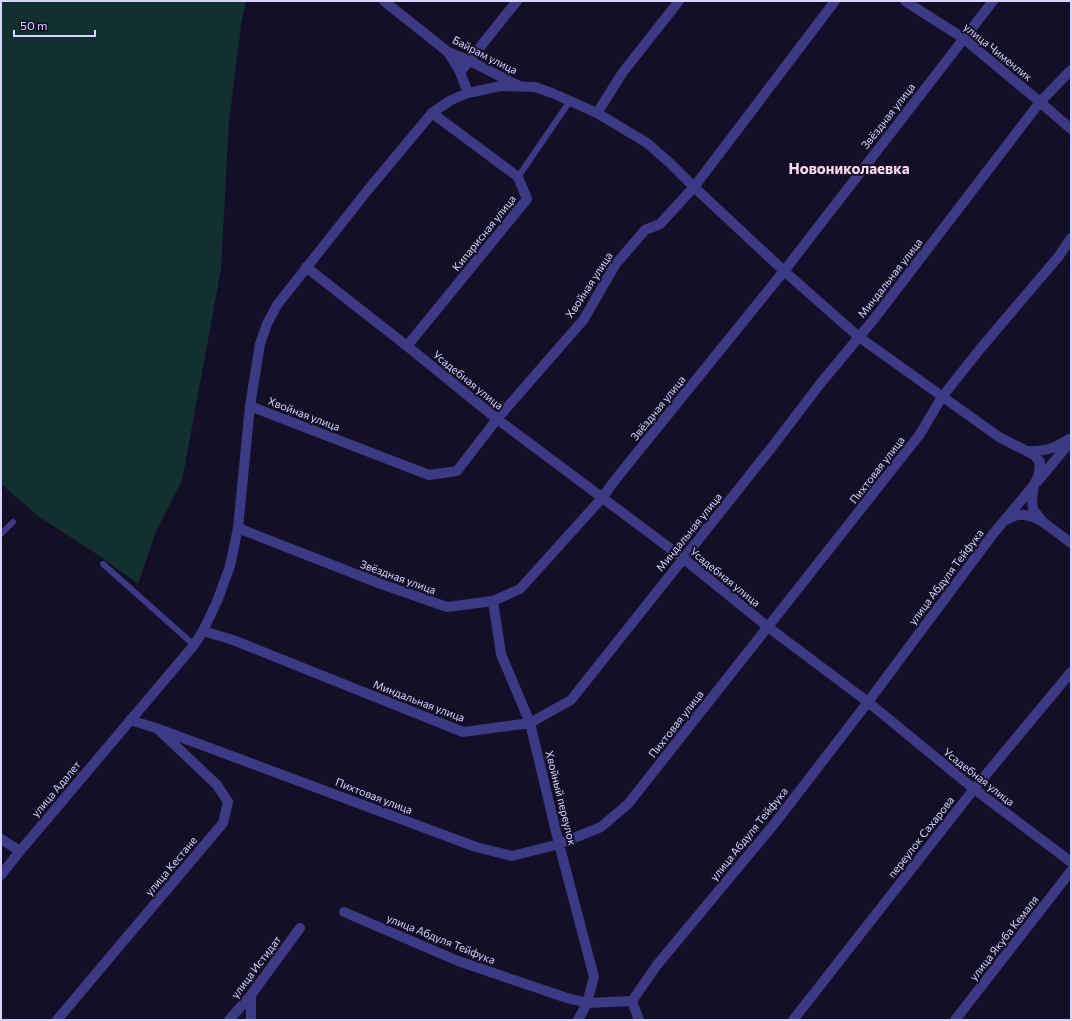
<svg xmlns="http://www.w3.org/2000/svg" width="1072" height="1021" font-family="Commissioner,sans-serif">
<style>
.green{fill:#12302f}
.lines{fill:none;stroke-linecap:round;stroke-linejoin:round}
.service{stroke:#3d3a85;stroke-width:6}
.minor{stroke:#3d3a85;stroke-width:10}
.tertiary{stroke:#3d3a85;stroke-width:10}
.labels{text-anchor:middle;stroke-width:4;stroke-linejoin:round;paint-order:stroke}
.street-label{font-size:11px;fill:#d9d4ff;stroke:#130f26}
.district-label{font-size:15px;font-weight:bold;fill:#ffd6f0;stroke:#130f26}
</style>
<rect width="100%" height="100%" fill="#130f26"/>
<path class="green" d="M 1,1 L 246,1 L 241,25 L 229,121 L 221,269 L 182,481 L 156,531 L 138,584 L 98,555 L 38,516 L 1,484 Z"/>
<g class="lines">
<path class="service" d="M 518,177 L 570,101
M 1,534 L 13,522
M 103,564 L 194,645"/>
<path class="minor" d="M 384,1 L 448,52 L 470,61 L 519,86
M 905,1 L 963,38 L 1040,102 L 1071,129
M 448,52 L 460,72 L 468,93
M 460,72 L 517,1
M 597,113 L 623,72 L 679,1
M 306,267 L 407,346 L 497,419 L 683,558 L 768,627 L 868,702 L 974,789 L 1071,862
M 407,346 L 527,199 L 518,177 L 432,113
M 250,406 L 429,475 L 457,471 L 497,419 L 584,319 L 615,265 L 645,230 L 660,224 L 694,187 L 835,1
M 1006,520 C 1019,511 1031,515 1043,522
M 238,528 L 381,584 L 447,607 L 493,601 L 520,589 L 602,498 L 615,480 L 784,271 L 993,1
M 493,601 L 501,654 L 530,723 L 559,844 L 594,977 L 587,1003 L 578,1020
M 203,631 L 233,640 L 463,732 L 530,723 L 571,700 L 772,447 L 820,384 L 874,319 L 1040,102 L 1071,70
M 130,720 L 156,728 L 476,847 L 512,856 L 559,844 L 601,827 L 628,804 L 920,434 L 942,397 L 980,349 L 1059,256 L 1071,238
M 1,875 L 20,851
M 344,912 L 458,961 L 567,998 L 587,1003 L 632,1001 L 657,965 L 775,823 L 868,702 L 993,534 L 1034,485
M 632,1001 L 639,1020
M 57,1020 L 223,823 L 228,802 L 217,785 L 160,731
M 229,1020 L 251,995 L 300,928
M 251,1020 L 251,995
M 793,1020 L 974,789 L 1071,672
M 955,1020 L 1071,871"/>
<path class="tertiary" d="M 1028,451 C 1047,451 1053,449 1069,439
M 1038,481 L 1071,441
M 1,839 L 20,851 L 194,645 L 203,631 L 218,599 L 230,566 L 238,528 L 250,406 L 260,344 L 267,324 L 277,305 L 367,191 L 432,113 L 451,100 L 468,93 L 501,86 L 535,87 L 552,93 L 597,113 L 647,143 L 671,164 L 694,187 L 784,271 L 859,337 L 999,437 L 1034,455 L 1040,462 L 1039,474 L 1034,485 L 1032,499 L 1033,509 L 1043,522 L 1071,543"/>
</g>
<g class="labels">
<g class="street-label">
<text transform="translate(998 52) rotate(39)" y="4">улица Чименлик</text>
<text transform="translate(485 55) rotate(27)" y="4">Байрам улица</text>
<text transform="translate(888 116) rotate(-52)" y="4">Звёздная улица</text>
<text transform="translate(484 233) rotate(-51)" y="4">Кипарисная улица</text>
<text transform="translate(890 278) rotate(-52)" y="4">Миндальная улица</text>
<text transform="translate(589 285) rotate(-57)" y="4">Хвойная улица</text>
<text transform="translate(468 380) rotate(39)" y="4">Усадебная улица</text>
<text transform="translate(658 408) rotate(-51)" y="4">Звёздная улица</text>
<text transform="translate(304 414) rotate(21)" y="4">Хвойная улица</text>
<text transform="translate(877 470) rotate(-52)" y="4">Пихтовая улица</text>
<text transform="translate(689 532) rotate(-51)" y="4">Миндальная улица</text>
<text transform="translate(398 577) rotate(20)" y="4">Звёздная улица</text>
<text transform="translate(725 577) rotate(39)" y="4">Усадебная улица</text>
<text transform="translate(946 577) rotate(-53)" y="4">улица Абдуля Тейфука</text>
<text transform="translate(419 701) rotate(21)" y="4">Миндальная улица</text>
<text transform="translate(676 724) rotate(-52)" y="4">Пихтовая улица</text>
<text transform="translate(979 777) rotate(38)" y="4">Усадебная улица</text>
<text transform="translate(56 789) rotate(-50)" y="4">улица Адалет</text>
<text transform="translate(374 796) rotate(21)" y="4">Пихтовая улица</text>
<text transform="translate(561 798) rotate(76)" y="4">Хвойный переулок</text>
<text transform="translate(749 834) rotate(-51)" y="4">улица Абдуля Тейфука</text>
<text transform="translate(921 837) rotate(-52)" y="4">переулок Сахарова</text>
<text transform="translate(171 866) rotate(-50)" y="4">улица Кестане</text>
<text transform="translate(1004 938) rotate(-52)" y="4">улица Якуба Кемаля</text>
<text transform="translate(441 939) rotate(22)" y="4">улица Абдуля Тейфука</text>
<text transform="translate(256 967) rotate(-53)" y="4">улица Истидат</text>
</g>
<g class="district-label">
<text x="849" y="174">Новониколаевка</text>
</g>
</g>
<rect width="1072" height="1021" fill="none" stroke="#d9d4ff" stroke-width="4"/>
<path d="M14 30v6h81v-6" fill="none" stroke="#d9d4ff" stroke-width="2"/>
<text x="20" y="30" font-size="12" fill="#d9d4ff" stroke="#130f26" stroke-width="3" paint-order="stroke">50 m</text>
</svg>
